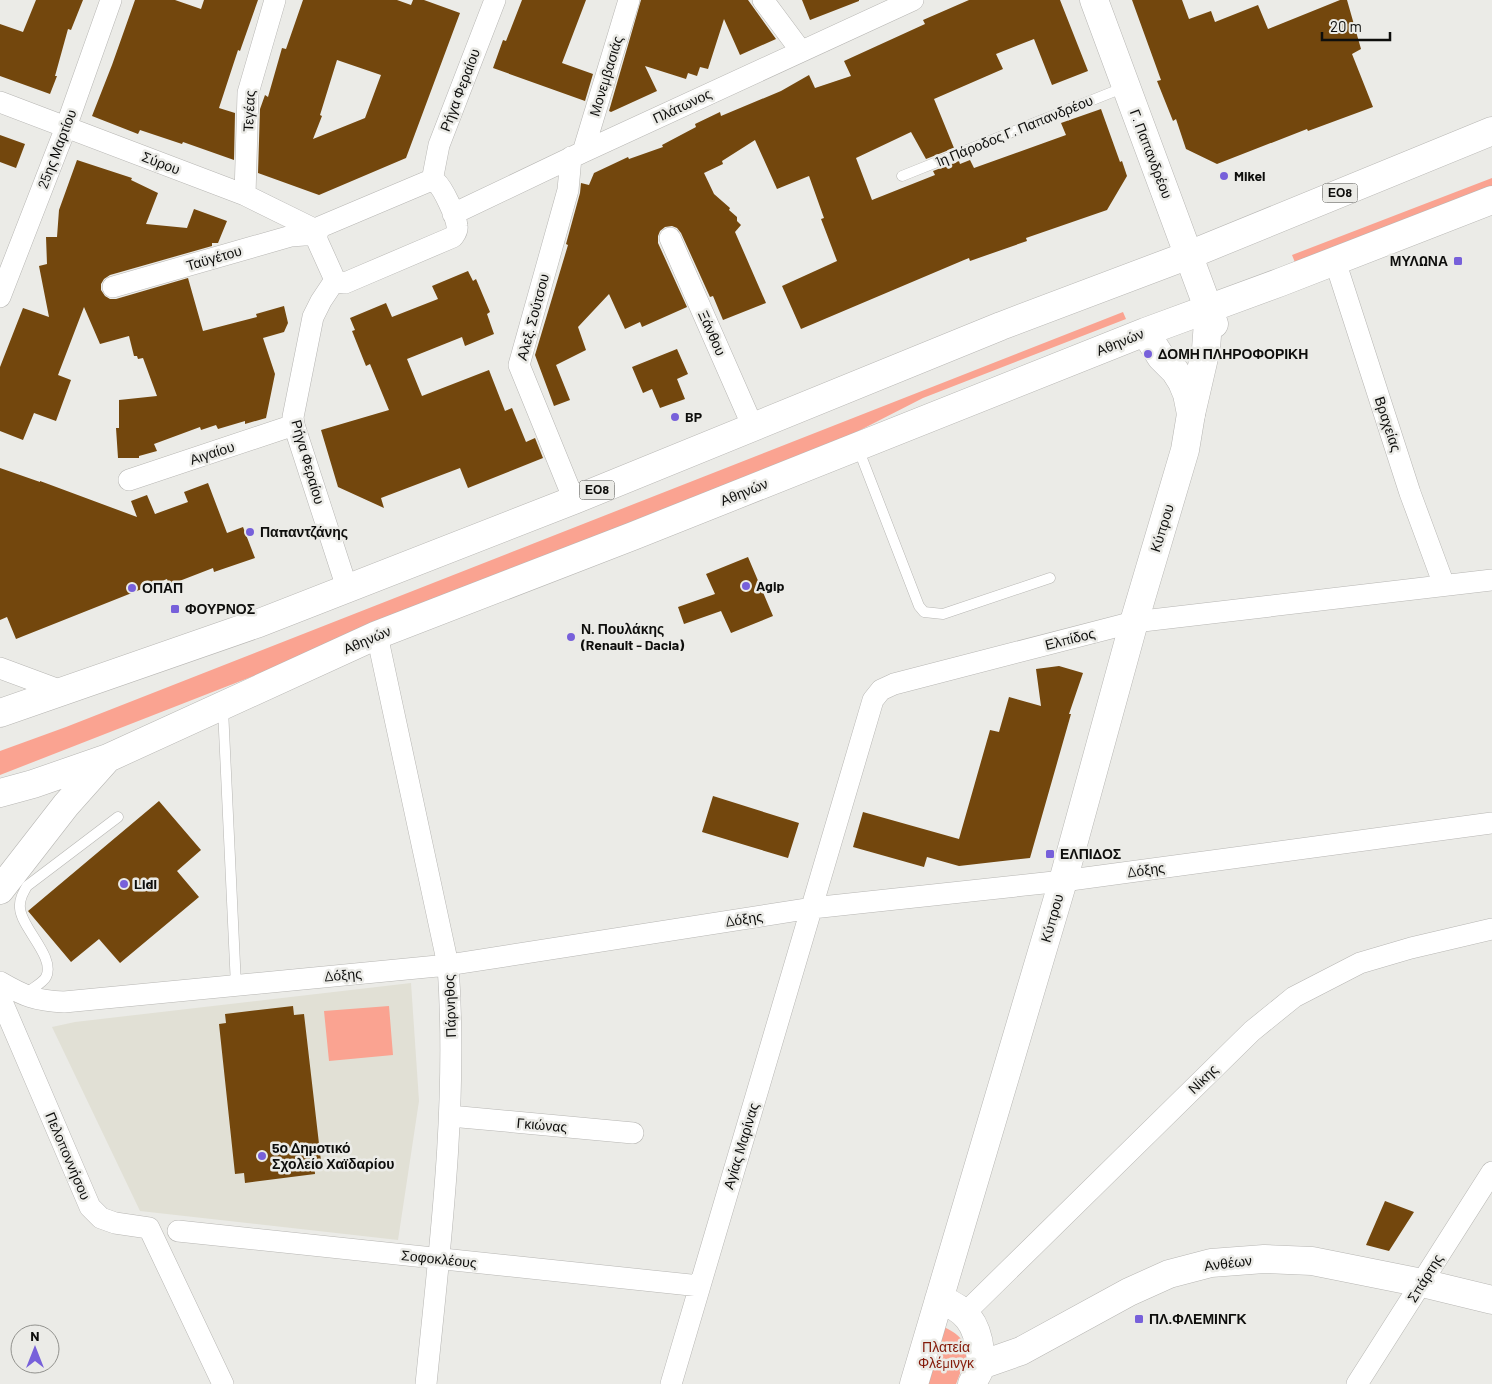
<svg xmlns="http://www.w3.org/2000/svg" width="1492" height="1384" font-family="Barlow,sans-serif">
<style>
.built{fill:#e1e0d5}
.green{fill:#faa391}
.building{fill:#73470d;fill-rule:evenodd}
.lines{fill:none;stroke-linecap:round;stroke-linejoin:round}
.lane-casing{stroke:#b7b6b3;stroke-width:11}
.street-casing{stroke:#b7b6b3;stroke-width:22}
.secondary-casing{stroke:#b7b6b3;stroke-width:29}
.highway-casing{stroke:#b7b6b3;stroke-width:29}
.lane{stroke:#fff;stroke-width:10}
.street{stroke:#fff;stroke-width:21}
.secondary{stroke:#fff;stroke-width:28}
.highway{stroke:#fff;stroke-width:28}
.poi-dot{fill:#7760da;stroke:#ebebe7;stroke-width:2}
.labels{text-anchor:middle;stroke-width:5;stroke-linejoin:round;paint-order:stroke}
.shield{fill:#ebebe7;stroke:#50504e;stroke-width:1}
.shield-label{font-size:12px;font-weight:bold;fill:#0e0e0c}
.street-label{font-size:14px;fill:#0e0e0c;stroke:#ebebe7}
.poi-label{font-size:14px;font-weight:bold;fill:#0e0e0c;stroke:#ebebe7;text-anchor:start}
.park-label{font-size:14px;fill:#841908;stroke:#ebebe7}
</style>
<rect width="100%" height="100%" fill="#ebebe7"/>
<path class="built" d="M 411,983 L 419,1101 L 398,1240 L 140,1211 L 52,1027 L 75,1022 Z"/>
<path class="green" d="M 1492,178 L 1492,189 L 1296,265 L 1292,255 Z
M 1123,312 L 1126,319 L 923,398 L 786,468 L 0,775 L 0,751 L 66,727 Z
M 389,1006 L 393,1055 L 329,1061 L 324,1011 Z
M 935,1324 C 953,1330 959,1334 969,1350 L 956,1384 L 919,1384 Z"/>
<path class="building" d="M 36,0 L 83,0 L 71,30 L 68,29 L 55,76 L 57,76 L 50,94 L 0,76 L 0,24 L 23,32 Z
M 135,0 L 175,0 L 201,9 L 204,0 L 258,0 L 240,51 L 238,50 L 219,108 L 235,113 L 234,160 L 183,142 L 182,144 L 140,130 L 138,134 L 92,116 L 112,65 Z
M 303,0 L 397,0 L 411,5 L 413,0 L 424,0 L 460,13 L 406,158 L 319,195 L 258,173 L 260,109 L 265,95 L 268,97 L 282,48 L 286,49 ZM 337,60 L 381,75 L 365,118 L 313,139 L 322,116 L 320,115 Z
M 522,0 L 586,0 L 562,63 L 593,74 L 585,101 L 493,68 L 503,40 L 506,41 Z
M 641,0 L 748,0 L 776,39 L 740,55 L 724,19 L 708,69 L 700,67 L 697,76 L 688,73 L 686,79 L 645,66 L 657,91 L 611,112 L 609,111 Z
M 802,0 L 859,0 L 859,1 L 810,20 Z
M 969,0 L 1060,0 L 1088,71 L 1052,85 L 1034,39 L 996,54 L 1003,69 L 934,99 L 954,148 L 926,159 L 911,132 L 856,158 L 872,200 L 935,175 L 933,171 L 959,161 L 960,164 L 970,160 L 974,168 L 1066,135 L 1061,123 L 1101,109 L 1120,162 L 1122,161 L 1127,176 L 1107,210 L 1026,238 L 1027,241 L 970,261 L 969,258 L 964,260 L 801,329 L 782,286 L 837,261 L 821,219 L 824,218 L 809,176 L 777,189 L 755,140 L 722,161 L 723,164 L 704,173 L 714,194 L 730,208 L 729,210 L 737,217 L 737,221 L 741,225 L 735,232 L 766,303 L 723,320 L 713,296 L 710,297 L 681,233 L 677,228 L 672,226 L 665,227 L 660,231 L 658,236 L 658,243 L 687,307 L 642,327 L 640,322 L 625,329 L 609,294 L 578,327 L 586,350 L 556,365 L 570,400 L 554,406 L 535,355 L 568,245 L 566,244 L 580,193 L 581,183 L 589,185 L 594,173 L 628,157 L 629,159 L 663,147 L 662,145 L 696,127 L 695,124 L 720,112 L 721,116 L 781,91 L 809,75 L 815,88 L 851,76 L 844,61 L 925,24 L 923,20 Z
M 1132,0 L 1182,0 L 1189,19 L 1211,11 L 1215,22 L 1258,5 L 1268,29 L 1340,0 L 1347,0 L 1361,49 L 1352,54 L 1373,107 L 1308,131 L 1307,129 L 1217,164 L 1186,149 L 1176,119 L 1173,121 L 1157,81 L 1161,80 Z
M 0,135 L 25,144 L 16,168 L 0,162 Z
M 77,160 L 132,178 L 131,180 L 158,193 L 146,224 L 187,228 L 194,209 L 227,221 L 218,243 L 212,243 L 212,246 L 110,275 L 104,279 L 101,284 L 101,290 L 105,296 L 110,299 L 116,299 L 188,278 L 203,331 L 257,317 L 256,314 L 284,306 L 288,323 L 284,332 L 263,338 L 275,374 L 266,418 L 245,424 L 245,421 L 218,429 L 216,425 L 201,430 L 200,427 L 154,444 L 157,451 L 139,456 L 139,458 L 118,458 L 116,428 L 119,428 L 119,400 L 157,396 L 143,358 L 138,359 L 137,356 L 134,356 L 129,336 L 100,344 L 84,307 L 58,375 L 71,380 L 56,421 L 34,413 L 23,440 L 0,431 L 0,367 L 23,308 L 49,317 L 39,266 L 47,264 L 46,237 L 57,237 L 59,210 Z
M 468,271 L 473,281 L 476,279 L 490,312 L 487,314 L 494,334 L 465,346 L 462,337 L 407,359 L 422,396 L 489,370 L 505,411 L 512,408 L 526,442 L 535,438 L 543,458 L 468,488 L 460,468 L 381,498 L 384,508 L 338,487 L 321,430 L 389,410 L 370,364 L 366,366 L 352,331 L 355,330 L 350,318 L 386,303 L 392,317 L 438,299 L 432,286 Z
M 677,349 L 688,374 L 677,379 L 685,399 L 660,408 L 652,389 L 643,393 L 632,367 Z
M 0,468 L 40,482 L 40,481 L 137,517 L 131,501 L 147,495 L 155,514 L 188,502 L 184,492 L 208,483 L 227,533 L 243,527 L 255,558 L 214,572 L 213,568 L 169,585 L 167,579 L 16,639 L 7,617 L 0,620 Z
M 748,557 L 773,616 L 731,633 L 721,611 L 684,624 L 678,607 L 715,594 L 706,574 Z
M 1059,666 L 1083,673 L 1069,714 L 1071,714 L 1030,858 L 959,866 L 927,857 L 924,867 L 853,847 L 863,812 L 959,839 L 990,730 L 999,732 L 1009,697 L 1041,706 L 1036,669 Z
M 713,796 L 799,823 L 788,858 L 702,832 Z
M 159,801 L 201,850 L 177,871 L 199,897 L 120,963 L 99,939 L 71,962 L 28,911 Z
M 293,1006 L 294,1015 L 304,1014 L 321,1161 L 314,1161 L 315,1174 L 245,1183 L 244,1173 L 235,1174 L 219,1024 L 226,1023 L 225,1014 Z
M 1385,1201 L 1414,1212 L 1389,1251 L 1366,1245 Z"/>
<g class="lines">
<g class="lane-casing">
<path id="lane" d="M 902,176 L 1125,87
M 858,448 L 919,606 L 924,612 L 943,614 L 1050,578
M 223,709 L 236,986
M 25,994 C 31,989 43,983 46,977 C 56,957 21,928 20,908 C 19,900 23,893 27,886 L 118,817"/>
</g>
<g class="street-casing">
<path id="street" d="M 763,0 L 801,51
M 0,102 L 245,195 L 318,231
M 583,152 L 629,0
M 571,157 L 568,190 L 519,365 L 574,500
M 429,181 L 436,182 C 443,188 456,216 457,226 C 458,231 455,234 453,237 L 345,283 L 338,282 L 335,280 L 317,240 L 317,234 L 320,227 Z
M 432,181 L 439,145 L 495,0
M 245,195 L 248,93 L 275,0
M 453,214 L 583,152 L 913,0
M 670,238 L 753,427
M 1335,261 L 1410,493 L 1444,585
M 335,280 L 321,301 L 313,317 L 293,417 L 294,425 L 347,588
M 113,287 L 291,236 L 317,234
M 0,297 L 66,127 L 111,0
M 129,480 L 294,425
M 377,635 L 448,965 C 458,1105 440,1245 426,1384
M 0,668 L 62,691
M 0,982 C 24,996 36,1001 64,1002 L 448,965 L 812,908 L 1063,881 L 1492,823
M 0,997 L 90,1207 L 101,1218 L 115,1223 L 149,1228 L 223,1384
M 450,1116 L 633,1133
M 178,1231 L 700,1286
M 965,1313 L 1252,1031 L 1294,997 L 1360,963 L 1411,948 L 1492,929
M 671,1384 L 873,700 L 881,690 L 894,684 L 1134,622 L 1492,580
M 1357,1384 L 1492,1172"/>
</g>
<g class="secondary-casing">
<path id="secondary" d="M 1094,0 L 1214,324
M 939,1299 C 966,1309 977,1323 980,1351 C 980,1356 982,1362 981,1366 C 979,1372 974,1379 972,1384
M 981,1365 L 1021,1351 L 1129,1292 L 1169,1274 L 1211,1263 L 1264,1259 L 1312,1261 L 1422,1283 L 1492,1300
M 914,1384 L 1063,881 L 1134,622 L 1185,450 L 1191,414 L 1206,349 L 1209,308"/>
</g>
<g class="highway-casing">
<path id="highway" d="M 1145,332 L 1161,357 L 1175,371 L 1182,382 L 1187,394 L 1191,414
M 0,713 L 259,623 L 574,500 L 1001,326 L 1189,255 L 1492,131
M 0,793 L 33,784 L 108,758 L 377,635 L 633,536 L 1145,332 L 1281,282 L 1492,200
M 0,890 L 66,805 L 107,759"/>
</g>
<use href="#lane" class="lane"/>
<use href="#street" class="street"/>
<use href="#secondary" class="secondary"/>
<use href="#highway" class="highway"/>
</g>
<g class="poi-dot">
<circle cx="1224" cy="176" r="5"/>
<rect x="1453" y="256" width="10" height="10" rx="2.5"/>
<circle cx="1148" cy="354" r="5"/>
<circle cx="675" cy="417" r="5"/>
<circle cx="250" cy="532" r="5"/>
<circle cx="746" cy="586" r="5"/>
<circle cx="132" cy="588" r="5"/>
<rect x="170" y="604" width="10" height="10" rx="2.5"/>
<circle cx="571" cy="637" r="5"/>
<rect x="1045" y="849" width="10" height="10" rx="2.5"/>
<circle cx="124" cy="884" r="5"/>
<circle cx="262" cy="1156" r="5"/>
<rect x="1134" y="1314" width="10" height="10" rx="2.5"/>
</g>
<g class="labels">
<g class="shield">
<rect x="1322.5" y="183.5" width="35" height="19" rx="4"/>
<rect x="579.5" y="480.5" width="35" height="19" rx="4"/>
</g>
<g class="shield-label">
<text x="1340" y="197">ΕΟ8</text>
<text x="597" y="494">ΕΟ8</text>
</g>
<g class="street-label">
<text transform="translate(606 76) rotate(-73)" y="5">Μονεμβασιάς</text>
<text transform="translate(460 90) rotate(-69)" y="5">Ρήγα Φεραίου</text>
<text transform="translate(682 106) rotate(-25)" y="5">Πλάτωνος</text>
<text transform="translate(249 111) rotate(-87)" y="5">Τεγέας</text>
<text transform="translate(1014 131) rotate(-22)" y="5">1η Πάροδος Γ. Παπανδρέου</text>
<text transform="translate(57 149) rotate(-69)" y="5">25ης Μαρτίου</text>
<text transform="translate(1151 154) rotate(69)" y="5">Γ. Παπανδρέου</text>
<text transform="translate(161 163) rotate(21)" y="5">Σύρου</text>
<text transform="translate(214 258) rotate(-16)" y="5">Ταϋγέτου</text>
<text transform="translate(533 317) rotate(-75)" y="5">Αλεξ. Σούτσου</text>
<text transform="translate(712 333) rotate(66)" y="5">Ξάνθου</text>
<text transform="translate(1120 342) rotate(-22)" y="5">Αθηνών</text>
<text transform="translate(1388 424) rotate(72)" y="5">Βραχείας</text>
<text transform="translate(212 453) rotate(-18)" y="5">Αιγαίου</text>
<text transform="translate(308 462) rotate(74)" y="5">Ρήγα Φεραίου</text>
<text transform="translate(744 492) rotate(-22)" y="5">Αθηνών</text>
<text transform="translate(1162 528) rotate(-73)" y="5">Κύπρου</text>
<text transform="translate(1070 639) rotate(-14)" y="5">Ελπίδος</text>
<text transform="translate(367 640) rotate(-23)" y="5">Αθηνών</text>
<text transform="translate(1146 870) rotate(-8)" y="5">Δόξης</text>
<text transform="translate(1052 918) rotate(-74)" y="5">Κύπρου</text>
<text transform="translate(744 919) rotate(-9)" y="5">Δόξης</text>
<text transform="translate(343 975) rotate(-5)" y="5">Δόξης</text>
<text transform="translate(450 1006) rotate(-92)" y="5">Πάρνηθος</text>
<text transform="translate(1203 1079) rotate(-44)" y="5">Νίκης</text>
<text transform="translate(542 1125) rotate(5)" y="5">Γκιώνας</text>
<text transform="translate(741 1146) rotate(-73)" y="5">Αγίας Μαρίνας</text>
<text transform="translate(68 1156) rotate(67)" y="5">Πελοποννήσου</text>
<text transform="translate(439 1259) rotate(6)" y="5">Σοφοκλέους</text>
<text transform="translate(1228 1263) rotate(-7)" y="5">Ανθέων</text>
<text transform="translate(1425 1278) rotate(-58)" y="5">Σπάρτης</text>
</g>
<g class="poi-label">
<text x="1234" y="181">Mikel</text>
<text x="1448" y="266" text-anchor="end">ΜΥΛΩΝΑ</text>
<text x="1158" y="359">ΔΟΜΗ ΠΛΗΡΟΦΟΡΙΚΗ</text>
<text x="685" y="422">BP</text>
<text x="260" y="537">Παπαντζάνης</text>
<text x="756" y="591">Agip</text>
<text x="142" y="593">ΟΠΑΠ</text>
<text x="185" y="614">ΦΟΥΡΝΟΣ</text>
<text x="581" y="634">Ν. Πουλάκης<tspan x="581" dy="16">(Renault - Dacia)</tspan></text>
<text x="1060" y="859">ΕΛΠΙΔΟΣ</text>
<text x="134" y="889">Lidl</text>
<text x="272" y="1153">5ο Δημοτικό<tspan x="272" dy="16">Σχολείο Χαϊδαρίου</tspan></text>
<text x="1149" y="1324">ΠΛ.ΦΛΕΜΙΝΓΚ</text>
</g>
<g class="park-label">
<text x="946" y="1352">Πλατεία<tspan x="946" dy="16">Φλέμινγκ</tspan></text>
</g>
</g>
<g transform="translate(35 1349)"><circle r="24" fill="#ebebe7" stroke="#93938f"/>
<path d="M0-4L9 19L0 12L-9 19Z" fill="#7760da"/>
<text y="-8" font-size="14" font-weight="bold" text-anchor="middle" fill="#0e0e0c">N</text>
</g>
<path d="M1322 32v8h68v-8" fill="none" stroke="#0e0e0c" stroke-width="2.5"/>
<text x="1330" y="32" font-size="15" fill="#0e0e0c" stroke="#ebebe7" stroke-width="4" paint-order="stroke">20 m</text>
</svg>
